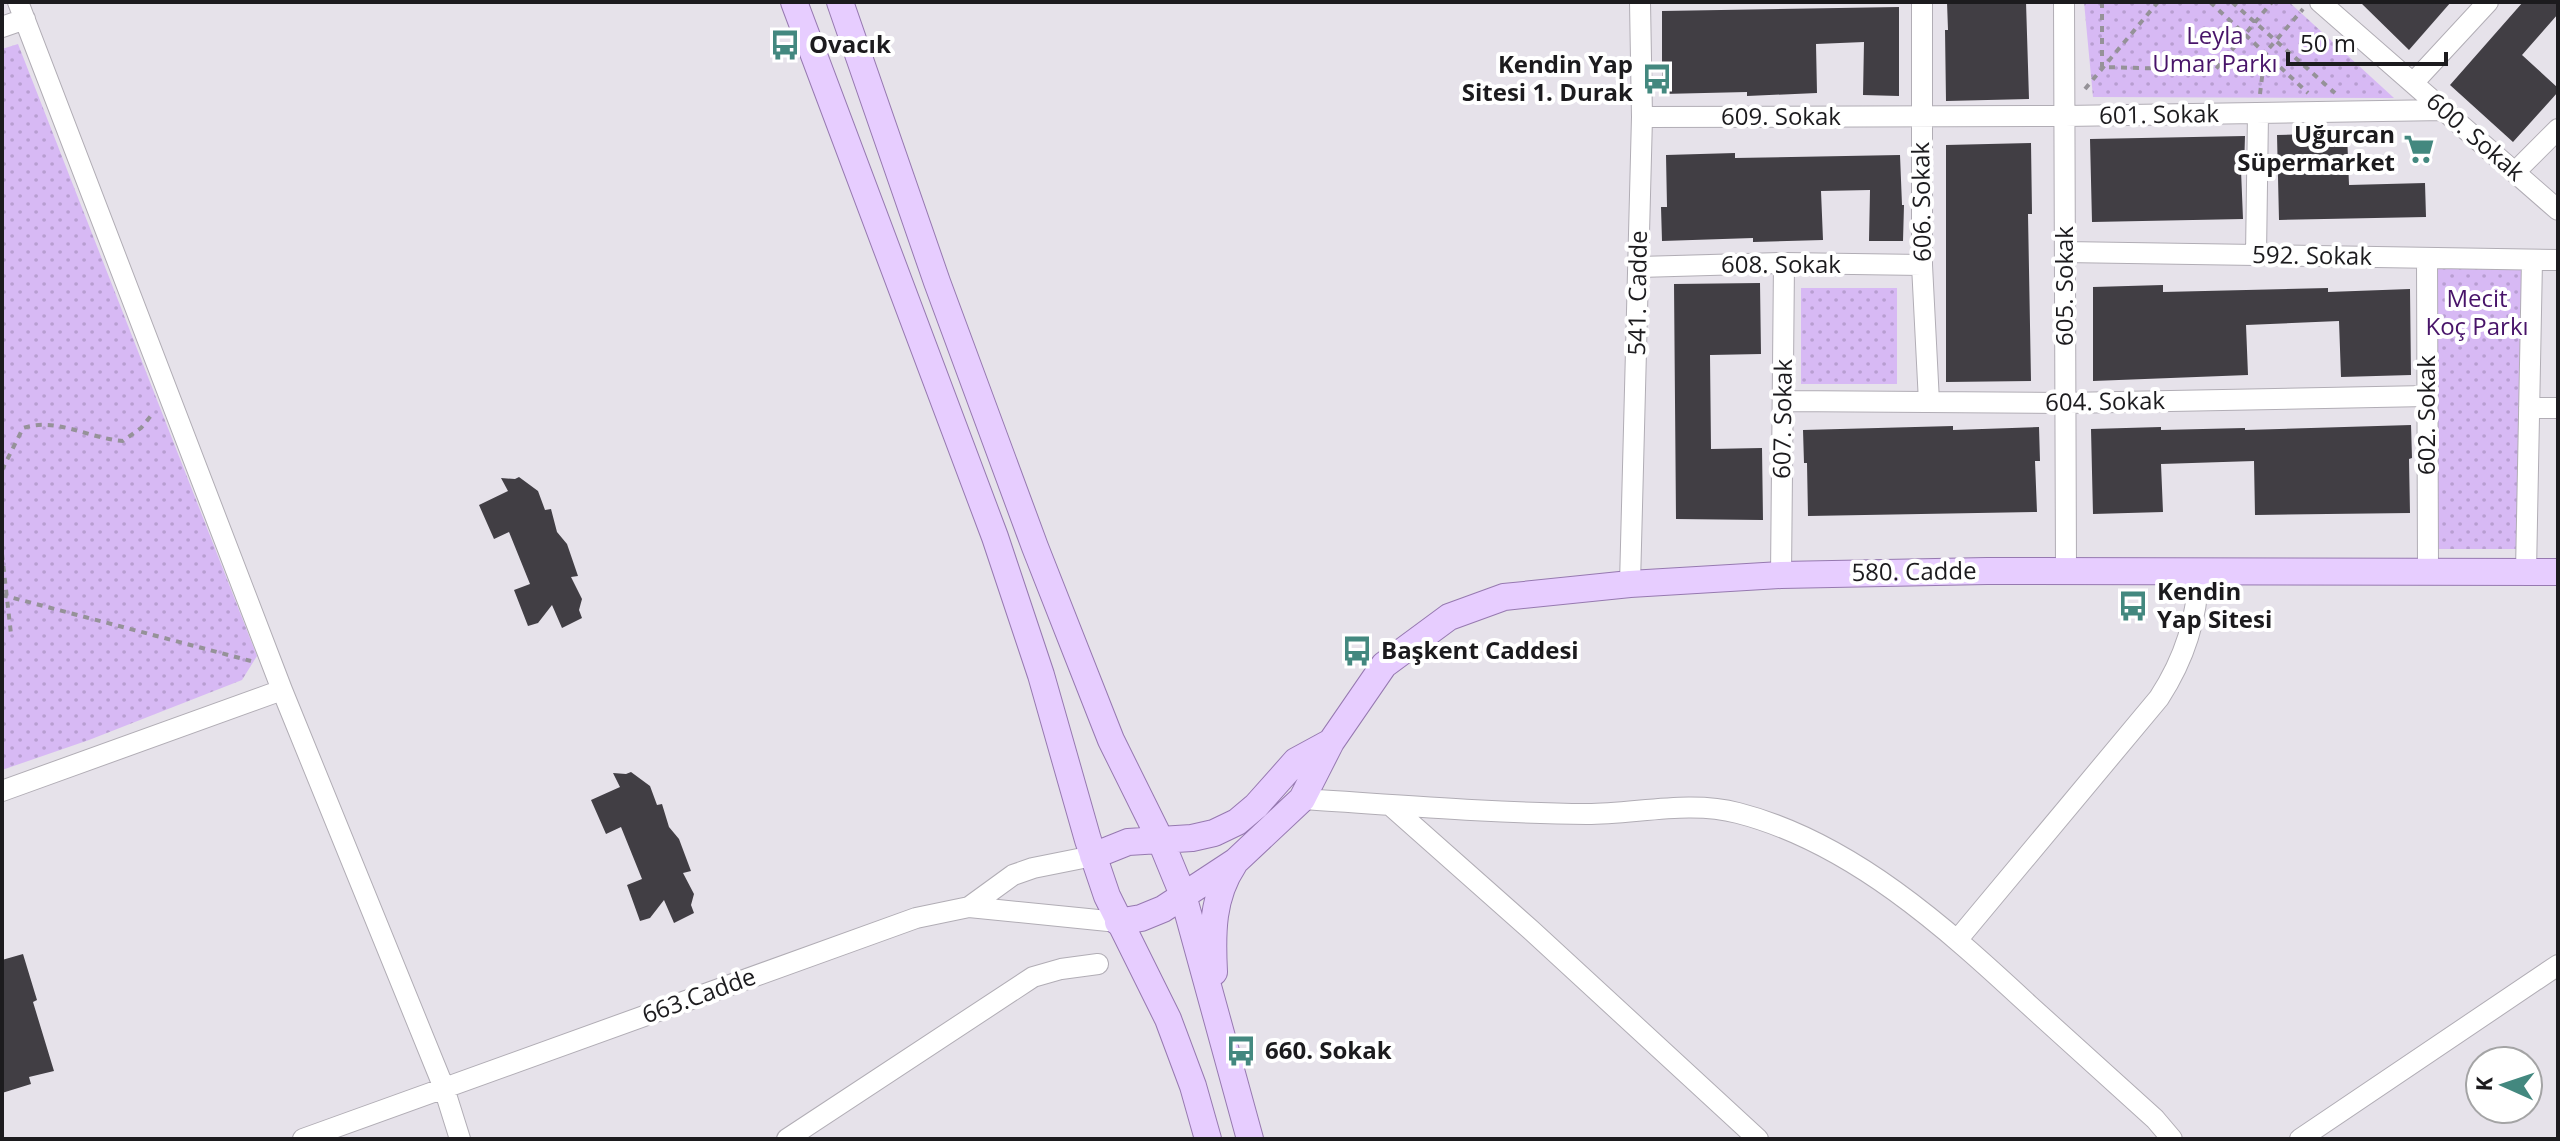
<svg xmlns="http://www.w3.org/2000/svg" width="2560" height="1141" font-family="'Open Sans',sans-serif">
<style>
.green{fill:url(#green-dots)}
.building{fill:#413e44}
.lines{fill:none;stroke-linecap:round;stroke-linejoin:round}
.minor-casing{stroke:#b1adb5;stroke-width:22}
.major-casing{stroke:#9679b0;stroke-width:28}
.path{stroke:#959298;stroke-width:4;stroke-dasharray:6 6;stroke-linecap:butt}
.minor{stroke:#fff;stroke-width:20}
.major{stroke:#e7cdff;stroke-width:26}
.labels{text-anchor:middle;stroke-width:8;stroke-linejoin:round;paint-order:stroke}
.park-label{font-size:24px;fill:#481469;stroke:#fff}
.poi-label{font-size:24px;font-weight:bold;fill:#1c1b1e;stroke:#fff;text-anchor:start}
.street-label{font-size:24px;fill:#1c1b1e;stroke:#fff}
</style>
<defs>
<pattern id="green-dots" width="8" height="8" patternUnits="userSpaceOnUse" patternTransform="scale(2)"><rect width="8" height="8" fill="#d7b9f4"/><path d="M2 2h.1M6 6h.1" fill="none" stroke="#b89ed1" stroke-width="1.8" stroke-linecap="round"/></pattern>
</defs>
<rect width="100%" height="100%" fill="#e6e2ea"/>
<path class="green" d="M 2084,2 L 2289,2 L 2394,98 L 2093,97 Z
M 18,44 L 257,656 L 242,680 L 89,740 L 2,770 L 2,49 Z
M 2429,262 L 2528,263 L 2524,549 L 2431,549 Z
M 1801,288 L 1897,288 L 1897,384 L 1801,384 Z"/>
<path class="building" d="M 1947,2 L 2026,2 L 2029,99 L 1946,101 L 1945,30 L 1948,30 Z
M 2360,2 L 2451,2 L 2409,50 Z
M 2523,2 L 2558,2 L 2558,14 L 2522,55 L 2558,88 L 2558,92 L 2513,142 L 2450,85 Z
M 1899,7 L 1899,96 L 1863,95 L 1864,42 L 1816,44 L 1817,93 L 1747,96 L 1747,92 L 1662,94 L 1662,11 Z
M 2347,133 L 2349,185 L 2425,183 L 2426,217 L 2279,220 L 2277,135 Z
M 2245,136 L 2244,169 L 2241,170 L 2243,219 L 2092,222 L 2090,139 Z
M 2031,143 L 2032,214 L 2028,214 L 2031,381 L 1946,382 L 1946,145 Z
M 1735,153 L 1735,158 L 1900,155 L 1902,205 L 1904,205 L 1903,241 L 1869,241 L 1870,190 L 1821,191 L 1823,240 L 1753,242 L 1753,238 L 1662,241 L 1661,207 L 1667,207 L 1666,155 Z
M 1760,283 L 1761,354 L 1710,355 L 1711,449 L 1762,448 L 1763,520 L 1676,519 L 1674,284 Z
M 2163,285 L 2163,292 L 2328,288 L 2328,292 L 2410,289 L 2411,375 L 2341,377 L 2339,321 L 2246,325 L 2248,375 L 2093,381 L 2093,287 Z
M 2411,425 L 2412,458 L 2409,459 L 2410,513 L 2255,515 L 2254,461 L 2161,464 L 2163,512 L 2093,514 L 2091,429 L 2161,427 L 2161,430 L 2245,428 L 2245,430 Z
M 1953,426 L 1953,430 L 2039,427 L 2040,461 L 2035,461 L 2037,512 L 1808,516 L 1807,463 L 1804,463 L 1803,430 Z
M 519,477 L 538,491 L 545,510 L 551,509 L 557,532 L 567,544 L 578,576 L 571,577 L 582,599 L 579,610 L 582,618 L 562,628 L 552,605 L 538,623 L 528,626 L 514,590 L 530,584 L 509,532 L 494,539 L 479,505 L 508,491 L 501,478 L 515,479 Z
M 631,772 L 650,786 L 657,805 L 662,804 L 669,827 L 679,839 L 691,871 L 683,873 L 694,894 L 691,905 L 694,913 L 674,923 L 664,900 L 650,918 L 640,921 L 627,885 L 642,879 L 621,827 L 606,834 L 591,800 L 620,787 L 613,773 L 626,774 Z
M 23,954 L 37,1000 L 33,1002 L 54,1071 L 29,1077 L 31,1084 L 2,1093 L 2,960 Z"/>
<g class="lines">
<g class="minor-casing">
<path id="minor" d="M 18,2 L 282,690 L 444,1088 L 460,1139
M 1922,2 L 1922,265 L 1929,402
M 2064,2 L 2066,571
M 2320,2 L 2558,210
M 2,27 L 25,19
M 2413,83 L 2488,2
M 1642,117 L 2065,116 L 2445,110
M 2515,172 L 2558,129
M 2065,252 L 2558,260
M 2256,255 L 2258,113
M 2427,258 L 2428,572
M 1639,267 L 1784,263 L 1922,265
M 1783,401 L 2066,403 L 2427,396
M 2529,408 L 2558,408
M 2526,572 L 2532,260
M 1781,575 L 1784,263
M 1630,584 L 1642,117 L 1640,2
M 2,791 L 282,690
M 1302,799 C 1397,805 1492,813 1587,814 C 1636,814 1690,800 1738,813 C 1851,842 1946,928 2029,1005 C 2071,1043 2113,1081 2155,1119 L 2172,1139
M 1390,805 L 1531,930 L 1758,1139
M 969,907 L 1118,922
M 1958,939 L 2159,698 C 2185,658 2197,619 2199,571
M 303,1139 L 916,918 L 969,907 L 1013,875 L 1033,868 L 1093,856
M 787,1139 L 1033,977 L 1061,969 L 1098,964
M 2300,1139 L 2558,965"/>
</g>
<g class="major-casing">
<path id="major" d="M 794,2 L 995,537 L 1041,675 L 1088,840 L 1107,896 L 1168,1019 L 1193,1086 L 1208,1139
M 840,2 L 937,282 L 1035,547 L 1111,740 L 1160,839 L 1183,895 L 1250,1139
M 1093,856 L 1128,842 L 1192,838 L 1214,833 L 1237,822 L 1256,806 L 1296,761 L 1331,742
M 1118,922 L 1141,918 L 1163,909 L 1236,861 L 1302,799 L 1331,742 L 1384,665 L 1449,617 L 1504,597 L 1630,584 L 1781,575 L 1987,571 L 2558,572
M 1214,972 C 1212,933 1212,897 1234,864"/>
</g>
<path class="path" d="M 2102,2 L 2102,67 L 2215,70 L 2272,2
M 2210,2 L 2308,93
M 2232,2 L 2335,93
M 2085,89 L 2158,2
M 2260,94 L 2265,53 L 2303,9
M 2,470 L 23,428 C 57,417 87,438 123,441 L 141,428 L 154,412
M 2,554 L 11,634
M 2,595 L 251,661"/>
<use href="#minor" class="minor"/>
<use href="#major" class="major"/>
</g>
<defs>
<g id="bus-bare" transform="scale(2.4)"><path d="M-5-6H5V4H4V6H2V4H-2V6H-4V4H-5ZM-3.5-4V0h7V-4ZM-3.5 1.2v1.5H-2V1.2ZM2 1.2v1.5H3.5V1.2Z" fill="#43887f" stroke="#fff" stroke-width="2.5" paint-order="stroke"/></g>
<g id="supermarket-bare" transform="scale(2.4)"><path d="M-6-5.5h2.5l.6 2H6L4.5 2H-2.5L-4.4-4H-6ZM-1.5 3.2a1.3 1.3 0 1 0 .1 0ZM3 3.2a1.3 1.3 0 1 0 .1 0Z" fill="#43887f" stroke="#fff" stroke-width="2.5" paint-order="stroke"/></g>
</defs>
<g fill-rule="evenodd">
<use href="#bus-bare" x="785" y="45"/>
<use href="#bus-bare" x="1657" y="79"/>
<use href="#supermarket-bare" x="2419" y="149"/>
<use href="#bus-bare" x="2133" y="606"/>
<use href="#bus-bare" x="1357" y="651"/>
<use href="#bus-bare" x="1241" y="1051"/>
</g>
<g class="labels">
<g class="park-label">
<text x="2215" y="44">Leyla<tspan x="2215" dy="28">Umar Parkı</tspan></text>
<text x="2477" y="307">Mecit<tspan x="2477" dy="28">Koç Parkı</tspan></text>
</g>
<g class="poi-label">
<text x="809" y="53">Ovacık</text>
<text x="1633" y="73" text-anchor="end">Kendin Yap<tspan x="1633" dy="28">Sitesi 1. Durak</tspan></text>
<text x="2395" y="143" text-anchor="end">Uğurcan<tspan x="2395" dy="28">Süpermarket</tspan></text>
<text x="2157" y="600">Kendin<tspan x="2157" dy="28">Yap Sitesi</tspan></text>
<text x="1381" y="659">Başkent Caddesi</text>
<text x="1265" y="1059">660. Sokak</text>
</g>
<g class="street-label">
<text transform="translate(2159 115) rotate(-1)" y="8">601. Sokak</text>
<text x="1781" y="125">609. Sokak</text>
<text transform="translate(2475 137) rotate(41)" y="8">600. Sokak</text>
<text transform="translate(1922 202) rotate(-91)" y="8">606. Sokak</text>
<text transform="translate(2312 256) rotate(1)" y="8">592. Sokak</text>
<text x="1781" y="273">608. Sokak</text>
<text transform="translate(2065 286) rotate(-90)" y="8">605. Sokak</text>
<text transform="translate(1638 293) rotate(-89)" y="8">541. Cadde</text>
<text transform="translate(2105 402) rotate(-1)" y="8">604. Sokak</text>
<text transform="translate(2427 415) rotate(-90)" y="8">602. Sokak</text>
<text transform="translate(1783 419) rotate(-89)" y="8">607. Sokak</text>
<text transform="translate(1914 572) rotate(-1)" y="8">580. Cadde</text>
<text transform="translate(699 996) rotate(-20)" y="8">663.Cadde</text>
</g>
</g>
<rect width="2560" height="1141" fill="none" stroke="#1c1b1e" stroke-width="8"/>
<g transform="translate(2504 1085) rotate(273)"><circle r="38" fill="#ffffff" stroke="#a4a4a5" stroke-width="2"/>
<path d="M0-6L14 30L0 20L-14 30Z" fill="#43887f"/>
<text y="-12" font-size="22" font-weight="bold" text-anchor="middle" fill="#1c1b1e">K</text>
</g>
<path d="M2288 52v12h158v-12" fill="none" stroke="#1c1b1e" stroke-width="4"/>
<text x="2300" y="52" font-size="24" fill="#1c1b1e" stroke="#ffffff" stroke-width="6" paint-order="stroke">50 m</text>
</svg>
